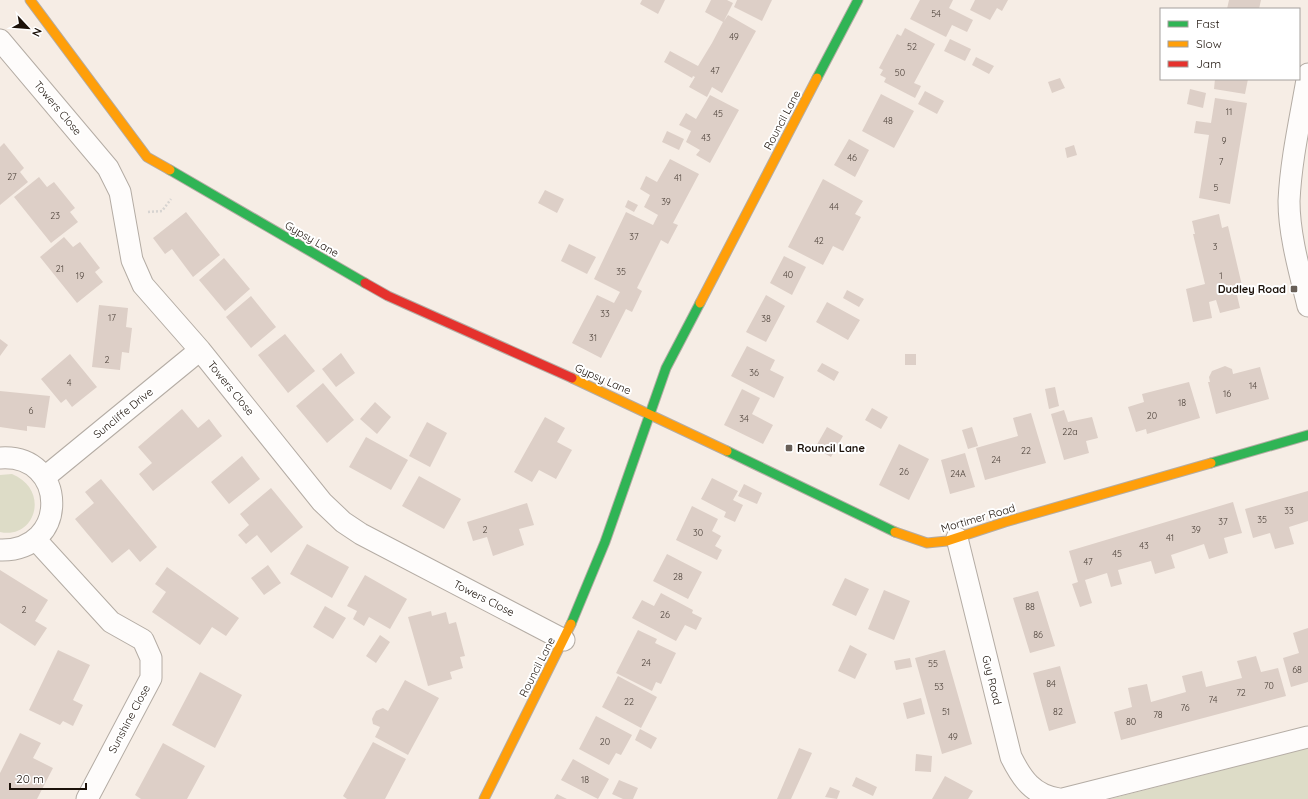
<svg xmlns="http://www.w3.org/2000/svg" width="1308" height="799" font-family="Quicksand,sans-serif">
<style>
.green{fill:#dddcc7}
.building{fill:#ddcfc7}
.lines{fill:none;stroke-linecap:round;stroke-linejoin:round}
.street-casing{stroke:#b4aca4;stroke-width:23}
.fast-casing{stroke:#b4aca4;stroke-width:11}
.slow-casing{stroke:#b4aca4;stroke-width:11}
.jam-casing{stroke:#b4aca4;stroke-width:11}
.path{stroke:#d7d4d1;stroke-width:2.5;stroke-dasharray:2 2;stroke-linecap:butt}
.street{stroke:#fefcfb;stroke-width:21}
.fast{stroke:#30b455;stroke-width:9}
.slow{stroke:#ff9f0a;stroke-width:9}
.jam{stroke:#e5322d;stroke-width:9}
.poi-dot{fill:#685f57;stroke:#fff;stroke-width:1.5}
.labels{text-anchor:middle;stroke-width:4;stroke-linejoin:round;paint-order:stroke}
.number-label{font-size:9px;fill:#4c4139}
.street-label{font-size:11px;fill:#1c120a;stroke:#fff}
.poi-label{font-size:11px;font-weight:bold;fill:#1c120a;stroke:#fff;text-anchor:end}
</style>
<rect width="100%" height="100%" fill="#f6ede5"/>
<path class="green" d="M 12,474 C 51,490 35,540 0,532 L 0,475 Z
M 1308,748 L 1308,799 L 1110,799 Z"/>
<path class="building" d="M 642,0 L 665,0 L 658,14 L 640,4 Z
M 711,0 L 727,0 L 733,3 L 724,21 L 728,15 L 756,31 L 722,93 L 712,87 L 707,97 L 689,87 L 695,77 L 693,76 L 692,78 L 664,62 L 670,51 L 698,66 L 712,43 L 723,22 L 705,12 Z
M 737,0 L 772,0 L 762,21 L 734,7 Z
M 920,0 L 953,0 L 949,8 L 973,20 L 967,32 L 952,25 L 946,37 L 910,19 Z
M 975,0 L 1008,0 L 1002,11 L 997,8 L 990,20 L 970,10 Z
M 1229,0 L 1261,0 L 1259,9 L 1227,9 Z
M 905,28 L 935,44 L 914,83 L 921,86 L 915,98 L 884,82 L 886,78 L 880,75 L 883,70 L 879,68 L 897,34 L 901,36 Z
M 950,39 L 971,49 L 965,61 L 944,51 Z
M 976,57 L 994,66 L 989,74 L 972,65 Z
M 1060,78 L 1065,88 L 1052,93 L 1048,82 Z
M 1215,79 L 1248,79 L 1245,94 L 1214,89 Z
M 1190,89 L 1206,93 L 1203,108 L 1187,104 Z
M 925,91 L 944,101 L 937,114 L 918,104 Z
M 881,94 L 914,111 L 894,148 L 862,131 Z
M 710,95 L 739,110 L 710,163 L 696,155 L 700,150 L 686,142 L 691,131 L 679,125 L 686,113 L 696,119 Z
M 1215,98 L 1247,103 L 1230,204 L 1199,198 L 1209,135 L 1194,133 L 1196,121 L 1211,123 Z
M 667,131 L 684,139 L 679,150 L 662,142 Z
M 849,139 L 869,150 L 855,177 L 834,165 Z
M 4,143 L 24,168 L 20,172 L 28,182 L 0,205 L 0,147 Z
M 1074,145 L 1077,155 L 1067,158 L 1065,148 Z
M 670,159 L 699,174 L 673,223 L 678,225 L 668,244 L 661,240 L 637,288 L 642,291 L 632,312 L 626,309 L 601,358 L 572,343 L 597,295 L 614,303 L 620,292 L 594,279 L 626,212 L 653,225 L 658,215 L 644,207 L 650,195 L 640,189 L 646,176 L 657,182 Z
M 39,177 L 47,187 L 54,182 L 75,208 L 70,212 L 78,222 L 51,243 L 14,197 Z
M 823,179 L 863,201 L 855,214 L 861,217 L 843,251 L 833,246 L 823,265 L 788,247 Z
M 545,190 L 564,199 L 557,213 L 538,203 Z
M 628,200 L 638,205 L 634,212 L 625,207 Z
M 186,212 L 220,255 L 193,277 L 172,249 L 165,254 L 153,238 Z
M 1219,214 L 1222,228 L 1228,226 L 1244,294 L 1237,295 L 1240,308 L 1220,313 L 1216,300 L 1209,302 L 1212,318 L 1193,322 L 1186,289 L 1205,284 L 1193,234 L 1195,234 L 1192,221 Z
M 64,237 L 73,247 L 80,242 L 100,268 L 95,272 L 103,282 L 77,303 L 40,257 Z
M 569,244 L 596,257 L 587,274 L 561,261 Z
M 784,256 L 806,267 L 792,295 L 770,283 Z
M 224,258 L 250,289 L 225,311 L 199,280 Z
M 847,290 L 864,299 L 859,307 L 843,298 Z
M 766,295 L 785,306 L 766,342 L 746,332 Z
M 251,296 L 276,327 L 251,348 L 226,317 Z
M 827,302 L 860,320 L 848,340 L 816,322 Z
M 99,305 L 128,308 L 126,327 L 132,328 L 129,353 L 122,352 L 120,370 L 92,367 Z
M 285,334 L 315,371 L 288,393 L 258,355 Z
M 0,339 L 8,345 L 0,356 Z
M 747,346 L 775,360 L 770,370 L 784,377 L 774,398 L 731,376 Z
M 341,353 L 355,373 L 336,387 L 322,369 Z
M 70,354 L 97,387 L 72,407 L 66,399 L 61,403 L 41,379 Z
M 905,354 L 916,354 L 916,365 L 905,365 Z
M 822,363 L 839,372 L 834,381 L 817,371 Z
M 1225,366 L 1232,369 L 1233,374 L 1260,367 L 1269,399 L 1216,414 L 1208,382 L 1210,382 L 1209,377 L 1212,371 Z
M 1189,382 L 1200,418 L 1147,434 L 1146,429 L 1136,432 L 1128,407 L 1144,402 L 1142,394 Z
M 323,383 L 354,420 L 327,443 L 296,406 Z
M 1055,387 L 1059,406 L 1049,409 L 1045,389 Z
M 742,389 L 760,398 L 752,414 L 773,425 L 763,444 L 724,425 Z
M 0,391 L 50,396 L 45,428 L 27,426 L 27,431 L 0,427 Z
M 375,402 L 391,417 L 377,434 L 360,419 Z
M 872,408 L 888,417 L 881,429 L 865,420 Z
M 182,409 L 198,428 L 209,419 L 222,436 L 153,491 L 139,474 L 152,463 L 138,447 Z
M 1064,410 L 1068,422 L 1092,417 L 1098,438 L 1086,441 L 1089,453 L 1064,460 L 1051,414 Z
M 1031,413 L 1046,463 L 985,480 L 976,448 L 1018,436 L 1013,418 Z
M 545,417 L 565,428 L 557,442 L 572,450 L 556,479 L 539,470 L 532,482 L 514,472 Z
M 427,422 L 447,433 L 430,467 L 409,456 Z
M 827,427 L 843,436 L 831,457 L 815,448 Z
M 972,427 L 978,446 L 968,449 L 962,430 Z
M 366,437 L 408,460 L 391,490 L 349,467 Z
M 899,444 L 929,459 L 909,500 L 879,485 Z
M 965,453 L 975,487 L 950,494 L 941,460 Z
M 242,456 L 260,479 L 229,504 L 211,482 Z
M 419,476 L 461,499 L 444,529 L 402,506 Z
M 712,478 L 738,491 L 733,500 L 743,505 L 735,522 L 724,517 L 726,512 L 701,499 Z
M 101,479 L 157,547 L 140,562 L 129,549 L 112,563 L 75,519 L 94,503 L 85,492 Z
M 744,484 L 762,493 L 757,504 L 738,496 Z
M 271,488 L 303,527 L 271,553 L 257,535 L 246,544 L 238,535 L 249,525 L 240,514 Z
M 1308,491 L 1308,521 L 1289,527 L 1294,544 L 1275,549 L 1270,533 L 1253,538 L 1245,509 Z
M 1233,502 L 1242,533 L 1224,538 L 1228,553 L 1209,559 L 1204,544 L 1171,555 L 1175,568 L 1155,574 L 1151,561 L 1118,570 L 1122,584 L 1111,587 L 1107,573 L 1085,580 L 1092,603 L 1080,607 L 1072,584 L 1078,582 L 1069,551 Z
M 527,503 L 534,525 L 519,529 L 524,545 L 493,556 L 487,537 L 473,541 L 467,522 Z
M 692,506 L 718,519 L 712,531 L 721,536 L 715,546 L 722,550 L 717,560 L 676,540 Z
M 307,544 L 349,567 L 332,598 L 290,574 Z
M 667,554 L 702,572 L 688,599 L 653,581 Z
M 268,565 L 281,583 L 264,595 L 251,578 Z
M 167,567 L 239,618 L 226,636 L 212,627 L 200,645 L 152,612 L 166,592 L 155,584 Z
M 0,570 L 48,600 L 35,621 L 47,628 L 35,646 L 0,623 Z
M 365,575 L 407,599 L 390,629 L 369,617 L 364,626 L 353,619 L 357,611 L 347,606 Z
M 845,578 L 869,589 L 856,616 L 832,605 Z
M 884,590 L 910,601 L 894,640 L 868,629 Z
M 1038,591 L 1055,646 L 1030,653 L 1013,598 Z
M 661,593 L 693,610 L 692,613 L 702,618 L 696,630 L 685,625 L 676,641 L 632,618 L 642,600 L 654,606 Z
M 325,606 L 346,618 L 333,639 L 313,627 Z
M 431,611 L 432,616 L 446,612 L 449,624 L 456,622 L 465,656 L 460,657 L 463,668 L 450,672 L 452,679 L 428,686 L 408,617 Z
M 1308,628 L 1308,682 L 1291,687 L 1283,658 L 1299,653 L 1293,633 Z
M 638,630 L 657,639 L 655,643 L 676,653 L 661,684 L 656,682 L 652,691 L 616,673 Z
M 380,635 L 390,642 L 376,663 L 366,656 Z
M 850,645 L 867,654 L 855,679 L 838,671 Z
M 58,650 L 90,665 L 73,700 L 83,705 L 73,726 L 63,721 L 60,725 L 29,710 Z
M 945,650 L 972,744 L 942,754 L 915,658 Z
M 1256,656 L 1261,672 L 1278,668 L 1286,696 L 1121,740 L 1114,712 L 1132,707 L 1128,688 L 1147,684 L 1151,702 L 1186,692 L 1182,676 L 1202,671 L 1206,687 L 1242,678 L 1237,661 Z
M 910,658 L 912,667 L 896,670 L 894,661 Z
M 1060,666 L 1076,723 L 1049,731 L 1033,673 Z
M 200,672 L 242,695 L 215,748 L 172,725 Z
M 618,676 L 657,697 L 641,728 L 602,707 Z
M 405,680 L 439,698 L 408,755 L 375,737 L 380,727 L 373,724 L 372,719 L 376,711 L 383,708 L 388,711 Z
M 921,698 L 925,714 L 907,719 L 903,703 Z
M 596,716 L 632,735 L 621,755 L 616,753 L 609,765 L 579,749 Z
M 640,729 L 657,738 L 651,749 L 635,740 Z
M 20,733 L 41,743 L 33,758 L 53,768 L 37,799 L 0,799 L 0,773 Z
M 373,742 L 406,759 L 385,799 L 347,799 L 343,796 Z
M 163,743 L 205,766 L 187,799 L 141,799 L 135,795 Z
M 799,748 L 812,753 L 791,799 L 777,799 Z
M 916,754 L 932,756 L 931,772 L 915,771 Z
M 573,759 L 609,779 L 598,799 L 561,780 Z
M 945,776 L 973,791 L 968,799 L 932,799 Z
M 856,777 L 877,787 L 873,796 L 852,786 Z
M 619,780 L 638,788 L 633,799 L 623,799 L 612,794 Z
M 830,787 L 840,791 L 837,799 L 825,797 Z
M 557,794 L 567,799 L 554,799 Z"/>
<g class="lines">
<g class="street-casing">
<path id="street" d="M 0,40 L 108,168 L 120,192 L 132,260 L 143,285 L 200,350 L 322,502 L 343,522 L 361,534 L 564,640
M 1308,74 C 1301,116 1291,158 1289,201 C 1289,235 1300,273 1308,306
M 0,458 C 68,453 70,552 0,550
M 45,477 L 200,350
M 957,538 L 1011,757 C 1022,779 1033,795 1059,799
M 36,540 L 111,622 L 143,640 L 151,658 L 151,678 L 87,799
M 1063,799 L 1308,737"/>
</g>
<g class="fast-casing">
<path id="fast" d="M 817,78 L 858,0
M 170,170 L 365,283
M 727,451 L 895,532
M 1211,463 L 1308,435
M 571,624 L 605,542 L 666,368 L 700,303"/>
</g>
<g class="slow-casing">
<path id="slow" d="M 30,0 L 147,157 L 170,170
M 700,303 L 817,78
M 572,378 L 727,451
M 895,532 L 927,543 L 947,541 L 1005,522 L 1211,463
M 484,799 L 571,624"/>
</g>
<g class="jam-casing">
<path id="jam" d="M 365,283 L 388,296 L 572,378"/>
</g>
<path class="path" d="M 148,212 L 162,211 L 171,199"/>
<use href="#street" class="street"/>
<use href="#fast" class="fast"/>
<use href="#slow" class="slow"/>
<use href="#jam" class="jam"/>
</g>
<g class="poi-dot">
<rect x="1290" y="285" width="8" height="8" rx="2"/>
<rect x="785" y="444" width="8" height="8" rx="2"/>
</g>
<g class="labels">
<g class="number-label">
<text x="936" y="17">54</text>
<text x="734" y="40">49</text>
<text x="912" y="50">52</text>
<text x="715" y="74">47</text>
<text x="900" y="76">50</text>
<text x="1229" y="115">11</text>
<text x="718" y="117">45</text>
<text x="888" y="124">48</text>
<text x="706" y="141">43</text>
<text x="1224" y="144">9</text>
<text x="852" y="161">46</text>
<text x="1221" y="165">7</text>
<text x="12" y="180">27</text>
<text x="678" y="181">41</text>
<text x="1216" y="191">5</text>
<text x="666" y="205">39</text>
<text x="834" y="210">44</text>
<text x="55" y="219">23</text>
<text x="634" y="240">37</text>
<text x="819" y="244">42</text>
<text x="1215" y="250">3</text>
<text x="60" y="272">21</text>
<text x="621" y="275">35</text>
<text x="788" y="278">40</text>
<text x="80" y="279">19</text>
<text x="1221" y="279">1</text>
<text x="605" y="317">33</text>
<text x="112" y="321">17</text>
<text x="766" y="322">38</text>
<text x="593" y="341">31</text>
<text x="107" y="363">2</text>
<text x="754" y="376">36</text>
<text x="69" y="386">4</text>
<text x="1253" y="389">14</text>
<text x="1227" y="397">16</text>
<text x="1182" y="406">18</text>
<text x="31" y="414">6</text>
<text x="1152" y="419">20</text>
<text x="744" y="422">34</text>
<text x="1070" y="435">22a</text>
<text x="1026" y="454">22</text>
<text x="996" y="463">24</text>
<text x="904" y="475">26</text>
<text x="958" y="477">24A</text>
<text x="1289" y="514">33</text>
<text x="1262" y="523">35</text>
<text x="1223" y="525">37</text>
<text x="485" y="533">2</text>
<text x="1196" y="533">39</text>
<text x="698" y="536">30</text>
<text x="1170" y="541">41</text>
<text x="1144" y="549">43</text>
<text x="1117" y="557">45</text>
<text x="1088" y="565">47</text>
<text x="678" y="580">28</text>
<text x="1030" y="610">88</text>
<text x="24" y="613">2</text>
<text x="665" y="618">26</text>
<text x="1038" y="638">86</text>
<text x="646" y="666">24</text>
<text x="933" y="667">55</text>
<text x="1297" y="673">68</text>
<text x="1051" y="687">84</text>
<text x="1269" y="689">70</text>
<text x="939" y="690">53</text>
<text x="1241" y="696">72</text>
<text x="1213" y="703">74</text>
<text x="629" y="705">22</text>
<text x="1185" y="711">76</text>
<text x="946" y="715">51</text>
<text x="1058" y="715">82</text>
<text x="1158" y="718">78</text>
<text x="1131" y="725">80</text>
<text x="953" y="740">49</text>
<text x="605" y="745">20</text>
<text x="585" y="783">18</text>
</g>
<g class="street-label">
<text transform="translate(58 108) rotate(50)" y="4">Towers Close</text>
<text transform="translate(782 120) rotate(-62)" y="4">Rouncil Lane</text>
<text transform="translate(312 239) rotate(30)" y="4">Gypsy Lane</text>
<text transform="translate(603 379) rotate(24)" y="4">Gypsy Lane</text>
<text transform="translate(231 388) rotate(51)" y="4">Towers Close</text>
<text transform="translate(123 413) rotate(-39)" y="4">Suncliffe Drive</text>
<text transform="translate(978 518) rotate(-16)" y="4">Mortimer Road</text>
<text transform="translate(484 598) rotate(27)" y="4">Towers Close</text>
<text transform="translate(537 667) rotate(-63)" y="4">Rouncil Lane</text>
<text transform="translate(992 680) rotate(76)" y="4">Guy Road</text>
<text transform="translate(129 719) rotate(-62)" y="4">Sunshine Close</text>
</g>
<g class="poi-label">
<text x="1286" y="293">Dudley Road</text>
<text x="797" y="452" text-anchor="start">Rouncil Lane</text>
</g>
</g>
<rect x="1160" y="8" width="140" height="72" fill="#ffffff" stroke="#a4a09d"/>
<rect x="1168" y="21" width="20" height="6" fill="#30b455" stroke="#a4a09d"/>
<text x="1196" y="28" font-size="12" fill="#1c120a">Fast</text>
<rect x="1168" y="41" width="20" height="6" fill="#ff9f0a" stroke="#a4a09d"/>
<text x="1196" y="48" font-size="12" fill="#1c120a">Slow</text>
<rect x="1168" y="61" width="20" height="6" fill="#e5322d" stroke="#a4a09d"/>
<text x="1196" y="68" font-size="12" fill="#1c120a">Jam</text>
<g transform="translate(28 28) rotate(116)" stroke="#ffffff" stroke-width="3" paint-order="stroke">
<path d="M0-3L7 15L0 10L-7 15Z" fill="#1c120a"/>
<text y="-6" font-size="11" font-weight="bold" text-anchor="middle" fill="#1c120a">N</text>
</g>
<path d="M10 783v6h76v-6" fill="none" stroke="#1c120a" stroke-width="2"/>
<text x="16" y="783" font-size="12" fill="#1c120a" stroke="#ffffff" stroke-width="3" paint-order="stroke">20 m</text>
</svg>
